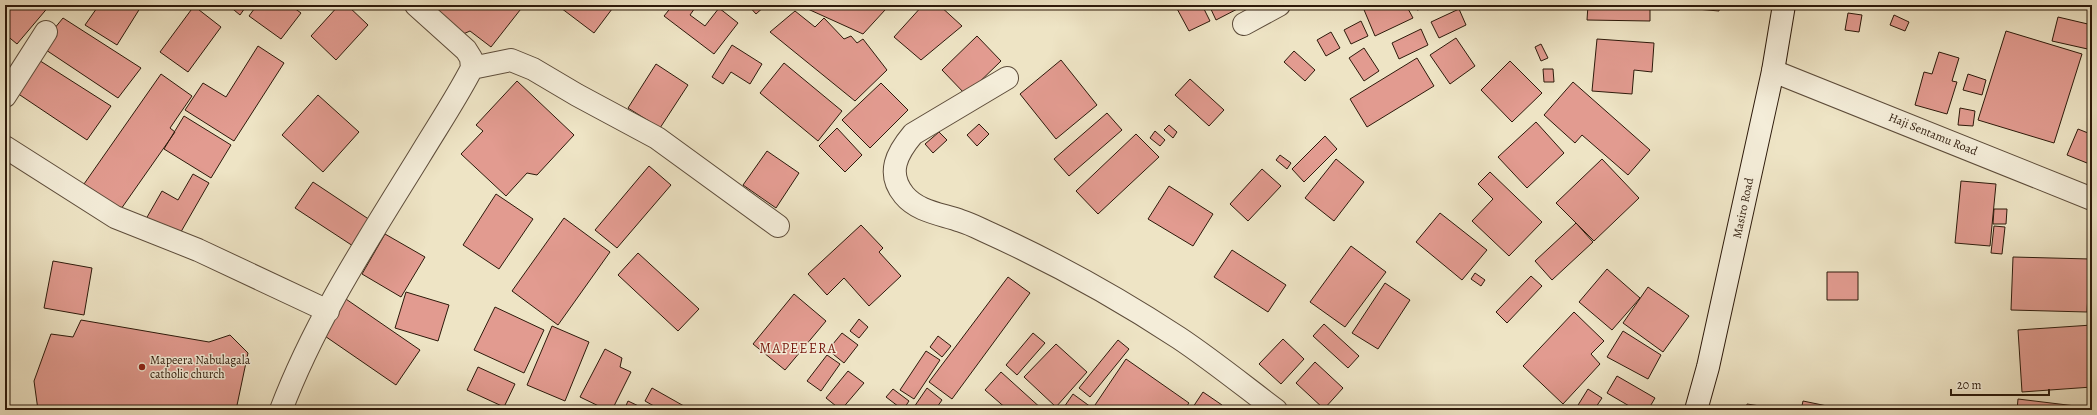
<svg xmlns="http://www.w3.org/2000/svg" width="2097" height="415" font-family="Alegreya,serif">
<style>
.building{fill:#e29b90;stroke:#2d1a0b}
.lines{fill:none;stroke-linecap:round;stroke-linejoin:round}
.street-casing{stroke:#5d4c3a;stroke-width:24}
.secondary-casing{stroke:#2d1a0b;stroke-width:24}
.street{stroke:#f4edd9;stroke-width:22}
.secondary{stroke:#f4edd9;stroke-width:22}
.poi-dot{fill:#8f2418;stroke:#f4edd9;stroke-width:1.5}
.labels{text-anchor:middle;stroke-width:3;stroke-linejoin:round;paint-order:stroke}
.street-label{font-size:12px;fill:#2d1a0b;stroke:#f4edd9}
.poi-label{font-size:12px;fill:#2d1a0b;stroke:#f4edd9;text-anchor:start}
.quarter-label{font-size:14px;letter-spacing:1px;fill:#7a1f14;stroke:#f4edd9}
</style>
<rect width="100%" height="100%" fill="#eee4c5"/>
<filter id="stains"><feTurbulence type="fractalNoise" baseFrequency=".005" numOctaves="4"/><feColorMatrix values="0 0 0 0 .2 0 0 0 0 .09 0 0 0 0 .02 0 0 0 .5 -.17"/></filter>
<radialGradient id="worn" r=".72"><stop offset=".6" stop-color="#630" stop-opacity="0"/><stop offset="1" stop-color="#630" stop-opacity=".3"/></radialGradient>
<path class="building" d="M 5,5 L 50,5 L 17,44 L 5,34 Z
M 99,5 L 142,5 L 117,45 L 85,25 Z
M 228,5 L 247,5 L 240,15 Z
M 257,5 L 290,5 L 301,13 L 281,39 L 249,16 Z
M 339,5 L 347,5 L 368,25 L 336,60 L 311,36 Z
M 430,5 L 524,5 L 491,47 L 470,31 L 461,35 Z
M 557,5 L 615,5 L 594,33 Z
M 673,5 L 697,5 L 690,15 L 705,26 L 719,8 L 738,23 L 714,54 L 664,16 Z
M 748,5 L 766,5 L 756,14 Z
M 799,5 L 878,5 L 885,10 L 863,34 Z
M 923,5 L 939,5 L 962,26 L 921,60 L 894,37 Z
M 1175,5 L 1202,5 L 1210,21 L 1189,31 Z
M 1209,5 L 1245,5 L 1216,20 Z
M 1362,5 L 1406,5 L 1413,18 L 1375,36 Z
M 1416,5 L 1441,5 L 1417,10 Z
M 1588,5 L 1650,5 L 1650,21 L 1587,20 Z
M 1685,5 L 1720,5 L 1719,11 L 1685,8 Z
M 194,6 L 221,27 L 188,72 L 160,52 Z
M 1459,9 L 1466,25 L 1439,38 L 1431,22 Z
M 795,11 L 815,27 L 824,18 L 844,39 L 851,36 L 857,43 L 863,39 L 887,70 L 855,101 L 770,32 Z
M 1848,13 L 1862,15 L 1859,32 L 1845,30 Z
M 1894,15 L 1909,22 L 1905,31 L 1890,25 Z
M 2058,17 L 2092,25 L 2092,50 L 2052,41 Z
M 63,18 L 141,68 L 118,98 L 40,46 Z
M 1361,21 L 1368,36 L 1351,44 L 1344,30 Z
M 1421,29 L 1428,45 L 1399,59 L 1392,43 Z
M 2006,31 L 2082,54 L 2054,143 L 1978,120 Z
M 1331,32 L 1340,48 L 1326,56 L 1317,40 Z
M 977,36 L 1001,61 L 966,95 L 942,70 Z
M 1456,38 L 1475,66 L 1450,84 L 1430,55 Z
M 1597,39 L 1654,43 L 1652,72 L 1634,70 L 1632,94 L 1592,91 Z
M 1541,44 L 1548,58 L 1541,61 L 1535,47 Z
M 732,45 L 762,64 L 750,84 L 731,72 L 723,84 L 712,77 Z
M 258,46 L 284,63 L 234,141 L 185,110 L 203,83 L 226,97 Z
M 1364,48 L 1379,71 L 1364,81 L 1349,58 Z
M 1294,51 L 1315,70 L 1305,81 L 1284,62 Z
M 1939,52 L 1959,58 L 1952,81 L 1957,82 L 1947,114 L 1915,105 L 1924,72 L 1932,74 Z
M 34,57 L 111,106 L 87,140 L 14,91 Z
M 1417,58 L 1434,86 L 1367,127 L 1350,99 Z
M 1061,60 L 1097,105 L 1056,139 L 1020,94 Z
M 1510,61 L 1542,93 L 1512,122 L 1481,90 Z
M 784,63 L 842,111 L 818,141 L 760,93 Z
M 656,64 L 688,85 L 660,128 L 628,108 Z
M 1543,69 L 1553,69 L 1554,82 L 1544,82 Z
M 161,74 L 192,96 L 170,128 L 175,132 L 121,209 L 84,184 Z
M 1968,74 L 1986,80 L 1982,95 L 1963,90 Z
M 1190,79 L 1224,110 L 1209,126 L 1175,95 Z
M 517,81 L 574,135 L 537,175 L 527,173 L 506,196 L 461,154 L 483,131 L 476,125 Z
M 1573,82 L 1650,150 L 1628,175 L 1582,135 L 1575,143 L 1544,115 Z
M 881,83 L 908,110 L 870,148 L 842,120 Z
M 318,95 L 359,132 L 323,172 L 282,135 Z
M 1960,108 L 1975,111 L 1973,126 L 1958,125 Z
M 1107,113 L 1122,130 L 1069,176 L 1054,159 Z
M 184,116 L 231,145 L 211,178 L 164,149 Z
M 1536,122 L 1564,153 L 1527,188 L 1498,157 Z
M 2092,122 L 2092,165 L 2067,155 L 2078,129 L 2088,133 Z
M 979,124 L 989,134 L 977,146 L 967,135 Z
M 1169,125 L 1177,132 L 1173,138 L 1164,130 Z
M 837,128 L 862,155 L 845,172 L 819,146 Z
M 1155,131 L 1165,140 L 1160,146 L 1150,138 Z
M 939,132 L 947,140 L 933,153 L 925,144 Z
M 1136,134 L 1159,157 L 1098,214 L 1076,191 Z
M 1325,136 L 1337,149 L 1304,182 L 1292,169 Z
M 767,151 L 799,173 L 776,208 L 743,185 Z
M 1280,155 L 1291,163 L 1287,169 L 1276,160 Z
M 1336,159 L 1364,182 L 1334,221 L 1305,198 Z
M 1602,159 L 1639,198 L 1594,241 L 1556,203 Z
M 649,166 L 671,185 L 617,248 L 595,230 Z
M 1262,169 L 1281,186 L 1248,221 L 1230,204 Z
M 1490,172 L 1542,222 L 1509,256 L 1472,221 L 1493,199 L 1478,184 Z
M 193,174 L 209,183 L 178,237 L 146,219 L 162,191 L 178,200 Z
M 1961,181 L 1996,184 L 1990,246 L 1955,243 Z
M 313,182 L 370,220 L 353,246 L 295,208 Z
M 1169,186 L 1213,214 L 1193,246 L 1148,219 Z
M 496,194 L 533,219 L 499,269 L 463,245 Z
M 1994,209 L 2007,209 L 2006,224 L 1993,224 Z
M 1440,213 L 1487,250 L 1462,280 L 1416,242 Z
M 564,218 L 610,252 L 558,325 L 512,291 Z
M 1576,223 L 1593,242 L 1552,280 L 1535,261 Z
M 861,225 L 883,248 L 879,252 L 901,276 L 869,306 L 844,278 L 827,295 L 808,274 Z
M 1994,226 L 2005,227 L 2002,254 L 1991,253 Z
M 385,234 L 425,257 L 401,297 L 362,274 Z
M 1351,246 L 1386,272 L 1345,327 L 1310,302 Z
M 1232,250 L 1286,285 L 1268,312 L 1214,277 Z
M 638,253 L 699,309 L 678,331 L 618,275 Z
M 2013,257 L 2090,259 L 2087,312 L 2011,310 Z
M 53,261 L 92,268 L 84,315 L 44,308 Z
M 1607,269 L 1640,298 L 1612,330 L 1579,302 Z
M 1827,272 L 1858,272 L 1858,300 L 1827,300 Z
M 1475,273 L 1485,280 L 1481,286 L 1471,279 Z
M 1531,276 L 1542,286 L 1507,323 L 1496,312 Z
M 1008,277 L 1030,293 L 952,399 L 929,382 Z
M 1385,283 L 1410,300 L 1378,349 L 1352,333 Z
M 1648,287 L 1689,316 L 1663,352 L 1623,323 Z
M 406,292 L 449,305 L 438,341 L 395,328 Z
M 794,294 L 826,321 L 785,370 L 753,344 Z
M 343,297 L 420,350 L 396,385 L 319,332 Z
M 495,307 L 544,330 L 524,373 L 474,350 Z
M 1574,312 L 1604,341 L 1591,354 L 1600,364 L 1563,404 L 1523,366 Z
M 859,319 L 868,327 L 859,338 L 850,331 Z
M 81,320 L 209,342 L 230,335 L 248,353 L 236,410 L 38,410 L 34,381 L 51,334 L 73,337 Z
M 1324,324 L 1359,356 L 1348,368 L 1313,336 Z
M 2092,325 L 2092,387 L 2022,392 L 2018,330 Z
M 552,326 L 589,342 L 565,401 L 527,385 Z
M 1623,331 L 1661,355 L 1648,379 L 1607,357 Z
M 842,333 L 858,345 L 844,363 L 828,350 Z
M 1033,333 L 1045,343 L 1017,375 L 1006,365 Z
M 938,336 L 951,346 L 942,357 L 930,347 Z
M 1283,339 L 1304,359 L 1281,384 L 1259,364 Z
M 1118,340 L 1129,349 L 1090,397 L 1079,388 Z
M 1056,344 L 1087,372 L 1056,407 L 1024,377 Z
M 605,349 L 622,358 L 620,367 L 631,372 L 612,410 L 607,410 L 580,397 Z
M 926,351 L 940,360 L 914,399 L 900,390 Z
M 827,355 L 840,364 L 821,391 L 807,381 Z
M 1126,359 L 1189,403 L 1184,410 L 1103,410 L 1095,405 Z
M 1315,362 L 1343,388 L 1324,409 L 1296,383 Z
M 478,367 L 515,384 L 504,407 L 467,390 Z
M 848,371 L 864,383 L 841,410 L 826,398 Z
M 1001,372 L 1043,410 L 1008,410 L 985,390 Z
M 1617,376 L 1655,398 L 1648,410 L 1636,410 L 1607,393 Z
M 652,388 L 691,410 L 661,410 L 645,401 Z
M 927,388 L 942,400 L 935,410 L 912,410 Z
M 893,389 L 909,401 L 903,410 L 886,397 Z
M 1588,389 L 1602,398 L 1594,410 L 1575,410 Z
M 1203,392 L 1222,405 L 1218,410 L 1191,410 Z
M 1073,394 L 1095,410 L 1062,410 Z
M 2018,399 L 2092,408 L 2092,410 L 2017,410 Z
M 628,401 L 647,410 L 624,410 Z
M 1803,401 L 1832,407 L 1831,410 L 1801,410 Z
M 1747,404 L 1786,410 L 1746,410 Z"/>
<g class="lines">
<g class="street-casing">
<path id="street" d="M 1244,24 L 1279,5
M 472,68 L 511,60 L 533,69 L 577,95 L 657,138 L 778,226
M 1773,71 L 2092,199
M 1007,78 L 913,134 C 897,153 886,173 904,195 C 918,212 942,214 961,221 C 971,224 980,229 989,233 C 1055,263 1118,298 1179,338 C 1212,360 1244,386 1276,410
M 5,96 L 46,32
M 5,147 L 115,217 L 198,250 L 328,311
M 281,410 C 315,320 369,238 419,157 C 437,127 456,99 472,68 L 471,58 L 466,50 L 416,5"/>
</g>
<g class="secondary-casing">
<path id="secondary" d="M 1696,410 L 1708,367 L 1773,71 L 1784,5"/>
</g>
<use href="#street" class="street"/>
<use href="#secondary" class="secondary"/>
</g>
<circle class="poi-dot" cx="142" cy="367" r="4"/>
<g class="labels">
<g class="street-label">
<text transform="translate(1933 134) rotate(22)" y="4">Haji Sentamu Road</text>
<text transform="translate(1743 208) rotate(-78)" y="4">Masiro Road</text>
</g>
<g class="poi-label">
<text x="150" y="364">Mapeera Nabulagala<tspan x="150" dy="14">catholic church</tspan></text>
</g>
<g class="quarter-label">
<text x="798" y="353">MAPEEERA</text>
</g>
</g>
<rect width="2097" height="415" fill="none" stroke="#eee4c5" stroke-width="20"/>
<rect x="6" y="6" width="2085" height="403" fill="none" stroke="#2d1a0b" stroke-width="2"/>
<rect x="10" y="10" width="2077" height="395" fill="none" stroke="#2d1a0b"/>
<path d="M1951 389v6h98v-6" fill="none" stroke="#2d1a0b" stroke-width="2"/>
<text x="1957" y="389" font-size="12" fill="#2d1a0b" stroke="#f4edd9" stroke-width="3" paint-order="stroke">20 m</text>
<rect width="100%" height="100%" filter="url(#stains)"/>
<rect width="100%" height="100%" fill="url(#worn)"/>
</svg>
